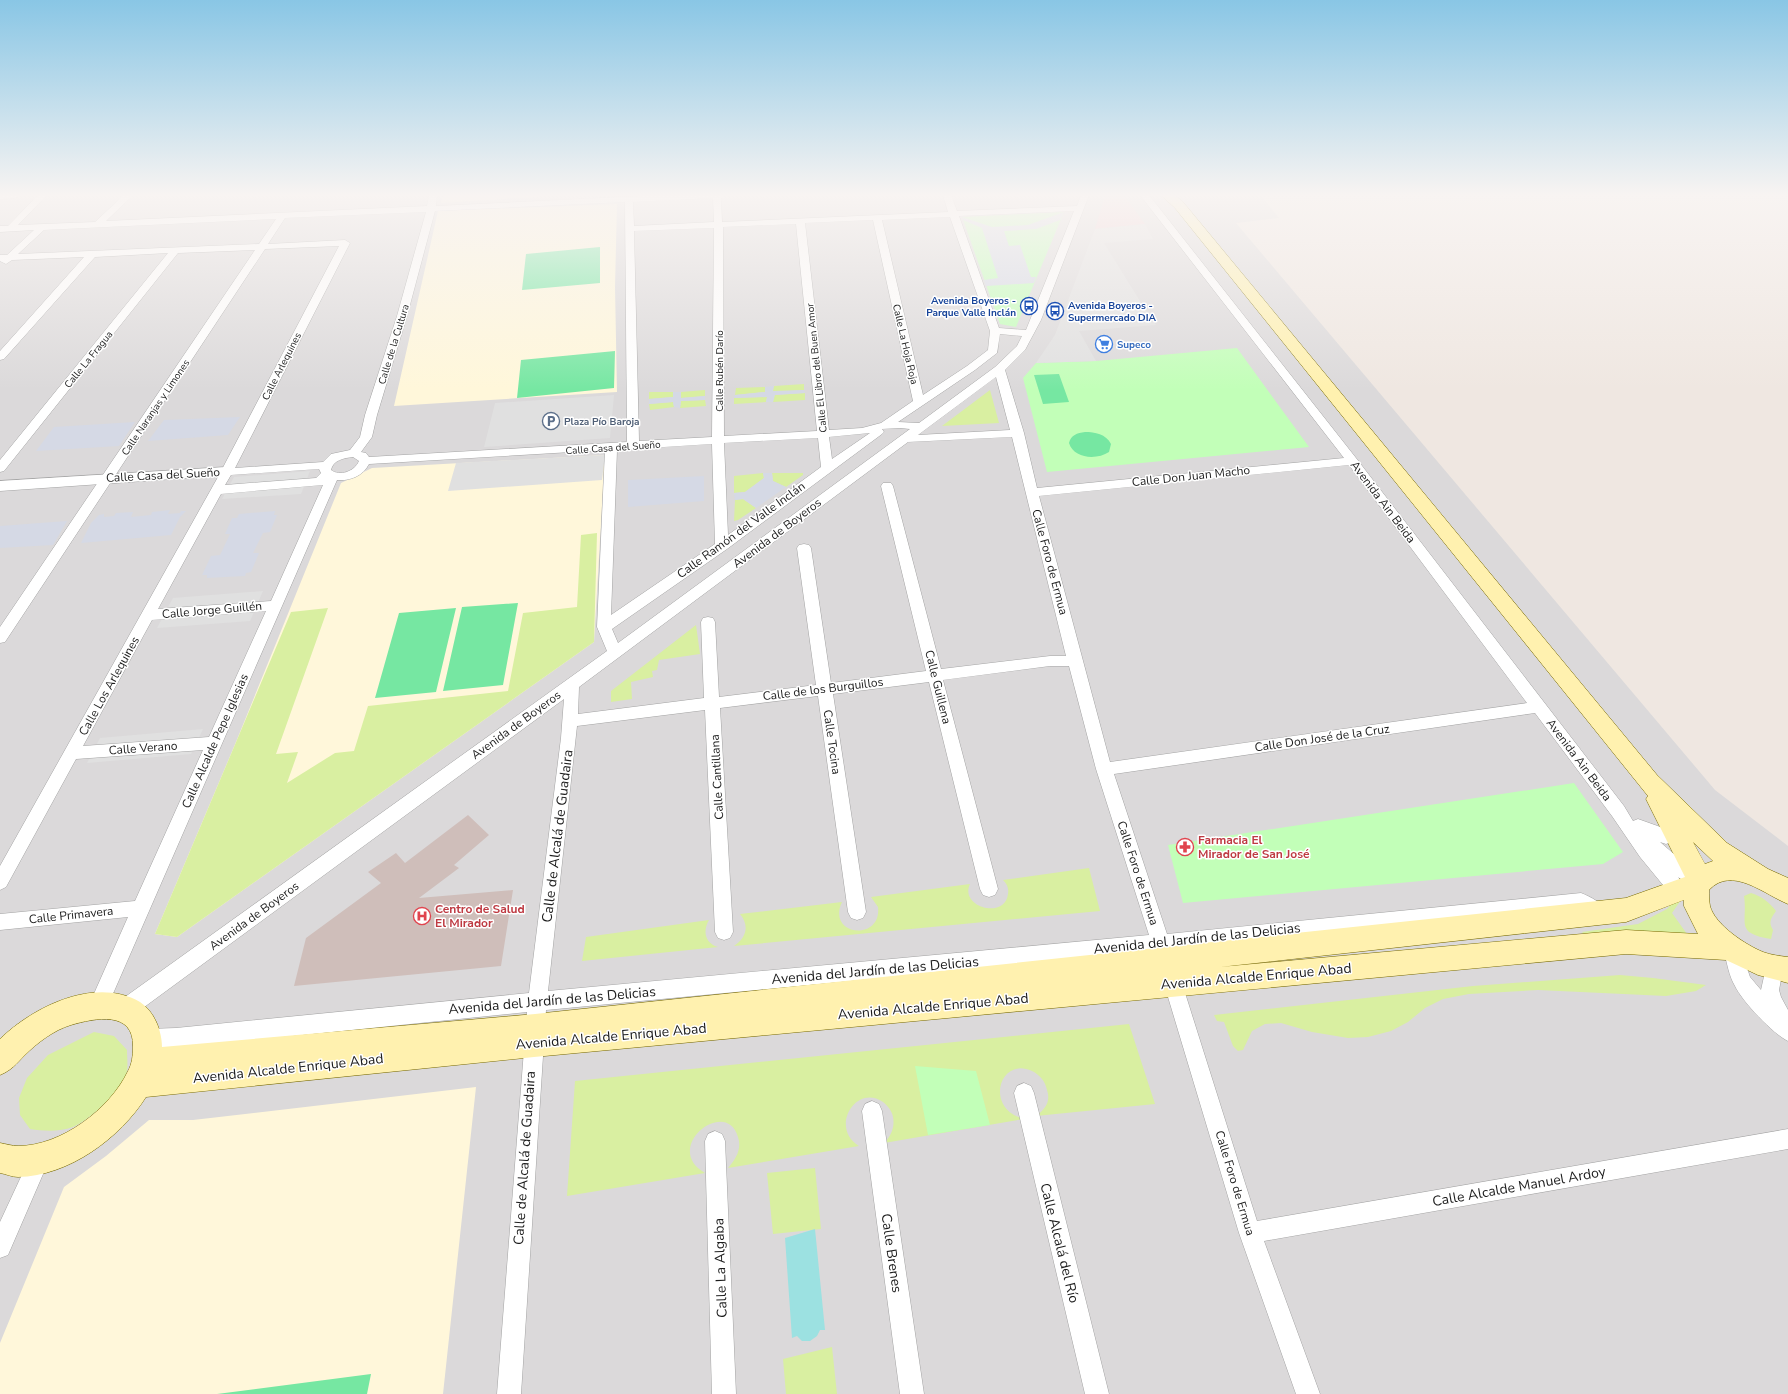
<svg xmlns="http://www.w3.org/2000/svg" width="1788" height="1394" font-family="'Nunito Sans',sans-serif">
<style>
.residential{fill:#dbd9da}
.commercial{fill:#f2ced4}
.education{fill:#fff7da}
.grass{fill:#d9efa1}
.park{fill:#c2ffb8}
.pitch{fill:#76e7a2}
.parking{fill:#e0e0e0}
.plaza{fill:#d5d9e5}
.water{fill:#9ce1e1}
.building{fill:#cfbeba}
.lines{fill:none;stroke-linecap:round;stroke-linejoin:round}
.minor-casing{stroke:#a3a3a3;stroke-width:1}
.tertiary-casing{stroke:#a3a3a3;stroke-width:1}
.secondary-casing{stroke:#776900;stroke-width:1}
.minor{fill:#fff;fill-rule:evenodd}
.tertiary{fill:#fff;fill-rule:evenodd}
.secondary{fill:#fff1af;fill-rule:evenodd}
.labels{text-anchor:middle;stroke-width:3;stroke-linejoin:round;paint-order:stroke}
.far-transit-label{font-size:10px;font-weight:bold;fill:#164399;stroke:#fff;text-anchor:end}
.far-street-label{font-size:10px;fill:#1c1c1c;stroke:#fff}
.far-shop-label{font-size:10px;font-weight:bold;fill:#366cbe;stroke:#fff;text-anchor:start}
.far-service-label{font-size:10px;font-weight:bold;fill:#4e5e75;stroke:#fff;text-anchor:start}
.street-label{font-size:12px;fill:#1c1c1c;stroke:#fff}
.health-label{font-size:12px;font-weight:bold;fill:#be3a42;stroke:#fff;text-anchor:start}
.near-street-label{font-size:14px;fill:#1c1c1c;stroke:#fff}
</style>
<rect width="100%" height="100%" fill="#efe7e1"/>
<path class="residential" d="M 0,195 L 1260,195 L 1279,218 L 1236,223 L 1715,790 L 1788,846 L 1788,1394 L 0,1394 Z"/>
<path class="commercial" d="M 1105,195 L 1124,195 L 1145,224 L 1095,229 Z"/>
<path class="education" d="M 443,195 L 564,195 L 441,203 Z
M 617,204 L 615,287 L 617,392 L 394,406 L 438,211 Z
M 605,455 L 594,642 L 177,937 L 155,934 L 236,742 L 341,483 L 372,468 Z
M 476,1087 L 443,1394 L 0,1394 L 0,1343 L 64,1187 L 106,1156 L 149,1120 L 193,1120 Z"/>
<path class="grass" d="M 804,384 L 804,390 L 772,392 L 774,386 Z
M 765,387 L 765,392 L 735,395 L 736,388 Z
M 705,390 L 705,396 L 681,398 L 681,392 Z
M 990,390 L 999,423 L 942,426 Z
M 649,392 L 673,392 L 673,397 L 649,399 Z
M 805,393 L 805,400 L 773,402 L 774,395 Z
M 767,397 L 766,402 L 734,404 L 734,398 Z
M 705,400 L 706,406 L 680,408 L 681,401 Z
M 673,402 L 674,407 L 650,410 L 649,404 Z
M 763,473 L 764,478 L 745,492 L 734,493 L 734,476 Z
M 772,473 L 803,473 L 803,475 L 786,487 L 773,481 Z
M 743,499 L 756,508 L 738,520 L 734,521 L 735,500 Z
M 597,533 L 594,642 L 177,937 L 155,934 L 291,612 L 328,608 L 276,754 L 298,752 L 287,783 L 335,753 L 354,751 L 368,706 L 508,691 L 523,613 L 577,607 L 581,535 Z
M 696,625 L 700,654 L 659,660 L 657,670 L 652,671 L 653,677 L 631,682 L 632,699 L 611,702 L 611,691 Z
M 1089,868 L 1100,911 L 734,946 C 746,938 750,926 740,914 L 842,902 C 826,936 882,942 878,907 L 871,897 L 970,884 C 959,907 1005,920 1008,894 C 1009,888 1007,884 1003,880 Z
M 1751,893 C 1763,897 1769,902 1776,911 C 1771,918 1768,922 1773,930 L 1771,939 C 1734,933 1748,923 1744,896 Z
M 1676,898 L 1681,900 L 1672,913 L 1687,934 L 1584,934 L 1582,932 L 1638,924 L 1667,909 Z
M 709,920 C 703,930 704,943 718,947 L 582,961 L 586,937 Z
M 1620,975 L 1653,978 L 1706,985 L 1696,991 L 1666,996 L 1538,990 L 1469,994 L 1443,999 L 1425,1008 L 1408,1022 L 1391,1031 L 1368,1037 L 1348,1038 L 1312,1032 L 1281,1023 L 1265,1024 L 1252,1031 L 1243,1050 L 1238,1051 L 1233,1046 L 1224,1022 L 1217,1021 L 1214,1015 L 1473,986 Z
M 1129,1024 L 1155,1104 L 1036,1116 C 1045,1109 1051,1102 1047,1090 C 1045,1081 1040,1075 1032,1071 C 999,1056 984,1109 1024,1119 L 884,1143 C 891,1136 895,1127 893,1117 C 892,1111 888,1106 883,1102 C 856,1083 829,1128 859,1146 L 728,1168 C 736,1159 742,1149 738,1137 C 726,1096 661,1148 705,1173 L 567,1196 L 575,1081 Z
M 94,1032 L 114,1036 L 127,1050 C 127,1056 128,1065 127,1071 C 124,1088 89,1121 73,1127 C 59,1132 44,1131 30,1129 L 20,1115 L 19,1098 L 27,1078 L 48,1055 Z
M 815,1168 L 821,1229 L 773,1234 L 767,1173 Z
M 832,1347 L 837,1394 L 786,1394 L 783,1359 Z"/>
<path class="park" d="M 1064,212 L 1016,327 L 1000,324 L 962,217 Z
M 1237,348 L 1309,447 L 1047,472 L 1023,378 L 1036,363 L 1096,361 Z
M 1574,783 L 1623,852 L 1603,864 L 1183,903 L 1168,845 Z
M 915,1066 L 976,1071 L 990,1125 L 928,1135 Z"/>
<path class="pitch" d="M 600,247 L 600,283 L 522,290 L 526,254 Z
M 615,351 L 614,388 L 517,398 L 521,360 Z
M 1059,374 L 1069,402 L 1043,404 L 1034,375 Z
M 1085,432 C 1095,432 1106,434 1111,444 L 1109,452 C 1097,460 1074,459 1069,443 C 1071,435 1077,433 1085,432 Z
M 518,603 L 503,685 L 443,691 L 462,607 Z
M 456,608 L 436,692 L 375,698 L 399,613 Z
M 371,1374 L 367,1394 L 217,1394 Z"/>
<path class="parking" d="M 1145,224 L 1153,239 L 1104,243 L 1148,314 L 1156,325 L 1079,331 L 1096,361 L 1036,363 L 1055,335 L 1095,229 Z
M 614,395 L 610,438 L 484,447 L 495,403 Z
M 605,455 L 602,480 L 448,491 L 456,463 Z
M 310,471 L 301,494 L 222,499 L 234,477 Z
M 263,591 L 250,621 L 157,628 L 173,598 Z
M 203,729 L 191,754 L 87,763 L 100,738 Z"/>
<path class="plaza" d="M 1064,212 L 1060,220 L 1036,229 L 1004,231 L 1009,246 L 1020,245 L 1031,277 L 1036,277 L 1034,283 L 986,286 L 984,280 L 998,278 L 982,228 L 963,220 L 962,217 L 992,227 L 1028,225 Z
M 774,386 L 773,391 L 804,390 L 805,393 L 775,395 L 773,402 L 766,402 L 767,397 L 734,398 L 735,395 L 765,392 L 765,387 Z
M 673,392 L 681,392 L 681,398 L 705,396 L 705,400 L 681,401 L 680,408 L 674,407 L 673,402 L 649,404 L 649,399 L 673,397 Z
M 240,417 L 228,435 L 148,441 L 164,420 Z
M 135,422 L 119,446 L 36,451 L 54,427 Z
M 763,473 L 772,473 L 773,481 L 786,487 L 756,508 L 743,499 L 735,500 L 734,493 L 745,492 L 764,478 Z
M 704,476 L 704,501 L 628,507 L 628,480 Z
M 170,510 L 168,514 L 180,513 L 181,511 L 186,511 L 180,517 L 171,535 L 81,543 L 91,523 L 99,515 L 104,514 L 104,517 L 114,516 L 116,513 L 133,512 L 131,517 L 151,515 L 152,512 Z
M 275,511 L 274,515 L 277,515 L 270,532 L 263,533 L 253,553 L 259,553 L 251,572 L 246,573 L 245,576 L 207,578 L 207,575 L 202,575 L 211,556 L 220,555 L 230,534 L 225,534 L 232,518 L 237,518 L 239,514 Z
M 67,521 L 53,545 L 0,548 L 0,526 Z"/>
<path class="water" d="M 815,1229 L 825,1330 L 820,1330 L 817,1336 L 810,1341 L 802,1341 L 797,1336 L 792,1338 L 785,1238 Z"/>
<path class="building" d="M 468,815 L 489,835 L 454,865 L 459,868 L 419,898 L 513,890 L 501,966 L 294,986 L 306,938 L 381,883 L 368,872 L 396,853 L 405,863 Z"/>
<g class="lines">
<g class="minor-casing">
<path id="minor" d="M 0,195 L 19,195 L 15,198 L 0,199 Z
M 38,195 L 47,195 L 18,225 L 95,222 L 124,195 L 133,195 L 106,221 L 427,206 L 429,195 L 437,195 L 436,206 L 664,195 L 726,195 L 721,198 L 722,222 L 948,212 L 943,195 L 951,195 L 957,211 L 1077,206 L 1081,195 L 1089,195 L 1041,320 L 1025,350 L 1005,370 L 1024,433 L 1037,488 L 1344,458 L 1140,195 L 1149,195 L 1356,458 L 1624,806 L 1633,821 L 1638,819 L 1666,829 L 1675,826 L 1681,828 L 1683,833 L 1681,838 L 1666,844 L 1660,842 L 1675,855 L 1704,877 L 1707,882 L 1704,887 L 1698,890 L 1692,887 L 1678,877 L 1687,890 L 1684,896 L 1678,898 L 1672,896 L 1640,857 L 1612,816 L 1535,713 L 1114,774 L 1167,934 L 1581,893 C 1591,897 1603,903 1607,913 L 1604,919 L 1598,921 L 1578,909 L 1172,950 L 1169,956 L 1163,959 L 1157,956 L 1155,952 L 546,1010 L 521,1394 L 497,1394 L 527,1012 L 176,1048 L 148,1049 L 141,1046 L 138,1039 L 141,1032 L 148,1029 L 176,1028 L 529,993 L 561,738 L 564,699 L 132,1016 L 125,1018 L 118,1016 L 115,1009 L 118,1002 L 607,651 L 597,627 L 605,450 L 369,464 C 363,476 350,481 337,480 L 105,1012 L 98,1014 L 91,1012 L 89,1005 L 128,917 L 0,930 L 0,914 L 135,901 L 203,750 L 76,759 L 6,887 L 0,890 L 0,866 L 218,477 L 339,246 L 265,249 L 5,642 L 0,643 L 0,627 L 255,250 L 178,253 L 4,471 L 0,472 L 0,460 L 168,253 L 95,257 L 4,359 L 0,360 L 0,351 L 84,257 L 12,260 L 6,264 L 0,261 L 0,255 L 7,255 L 34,230 L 0,232 L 0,226 L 8,226 ZM 713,198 L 714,222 L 634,226 L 633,202 ZM 625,202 L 627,442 L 369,457 L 366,453 L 361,452 L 372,437 L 377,415 L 407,316 L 435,211 ZM 1074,211 L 1026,330 L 999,328 L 959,216 ZM 426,212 L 397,316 L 365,415 L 360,437 L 350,450 L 331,454 L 323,462 L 235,468 L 350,243 L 345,240 L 268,244 L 285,218 ZM 950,217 L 990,331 L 988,350 L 967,366 L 923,395 L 882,220 ZM 276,219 L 259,244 L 18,254 L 44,230 ZM 873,220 L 913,401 L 881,423 L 862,428 L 829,430 L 805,223 ZM 796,224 L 817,431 L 724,436 L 723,227 ZM 714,228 L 712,437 L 639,441 L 634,231 ZM 1000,334 L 1022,336 L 1017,346 L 995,367 L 919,423 L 898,422 L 975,370 L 997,353 ZM 996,377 L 1010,430 L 918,435 ZM 900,428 L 910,429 L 618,643 L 612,629 L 727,549 L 882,434 L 884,432 L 882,429 ZM 870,433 L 832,459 L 829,437 ZM 1012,437 L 1066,656 L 1050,656 L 941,669 L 893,486 L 891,483 L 883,483 L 881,486 L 926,671 L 831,683 L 811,548 L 809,545 L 804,544 L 799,545 L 797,548 L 816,685 L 719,697 L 715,622 L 713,618 L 708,617 L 703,618 L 701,622 L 704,698 L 578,714 L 579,687 L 908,442 ZM 818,438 L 821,467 L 728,535 L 724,443 ZM 712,444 L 715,544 L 611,615 L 617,450 ZM 353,457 L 359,461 C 355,471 340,477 331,470 C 333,460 344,458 353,457 ZM 1349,465 L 1527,703 L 1110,762 L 1039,496 ZM 319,469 L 321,473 L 316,478 L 225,485 L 231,475 ZM 323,485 L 271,601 L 158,609 L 221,494 ZM 266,611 L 209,737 L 83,746 L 152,620 ZM 1050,666 L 1069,666 L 1096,769 L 1149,935 L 548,991 L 577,726 L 705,710 L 715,932 L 718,938 L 724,940 L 730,938 L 733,932 L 720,708 L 818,696 L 848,912 L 851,918 L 857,920 L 863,918 L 866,912 L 833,694 L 929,682 L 980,889 L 983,895 L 989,897 L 995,895 L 998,889 L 943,680 Z
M 1733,942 L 1739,945 L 1750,977 L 1761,990 L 1767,963 L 1774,960 L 1781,963 L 1783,969 L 1779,990 L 1781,997 L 1788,1010 L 1788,1041 C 1773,1034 1742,1001 1735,986 C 1729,976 1727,963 1724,951 L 1727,945 Z
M 1171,968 L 1178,971 L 1180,977 L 1257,1221 L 1788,1129 L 1788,1149 L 1264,1241 L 1320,1394 L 1296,1394 L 1239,1233 L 1162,977 L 1164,971 Z
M 1024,1083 L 1031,1086 L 1034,1093 L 1109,1394 L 1085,1394 L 1014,1093 L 1017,1086 Z
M 872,1101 L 879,1104 L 882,1111 L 924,1394 L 900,1394 L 862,1111 L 865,1104 Z
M 715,1131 L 722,1134 L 725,1141 L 736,1394 L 712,1394 L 705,1141 L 708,1134 Z
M 40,1148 L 47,1151 L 50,1158 L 8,1255 L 0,1258 L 0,1222 L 33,1151 Z"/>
</g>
<g class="tertiary-casing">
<path id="tertiary" d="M 226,467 L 231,469 L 234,472 L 231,475 L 0,491 L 0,481 Z"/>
</g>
<g class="secondary-casing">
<path id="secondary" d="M 1161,195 L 1175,195 L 1183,202 L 1657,775 L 1727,843 L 1768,869 L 1788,878 L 1788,904 C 1765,895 1732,865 1709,890 C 1709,895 1709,901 1710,906 C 1715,925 1746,945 1763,952 C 1771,955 1780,956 1788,957 L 1788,983 L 1758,975 L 1726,960 L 1626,954 L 534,1057 L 146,1097 C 120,1138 69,1176 18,1177 C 12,1177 6,1174 0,1173 L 0,1143 C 6,1144 12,1146 18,1146 C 61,1146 110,1109 128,1071 C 132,1064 133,1055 133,1047 C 134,1010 95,1018 71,1025 C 54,1030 37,1043 25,1055 C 16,1064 12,1070 0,1075 L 0,1039 C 33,1007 95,976 140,1002 C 154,1011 162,1031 162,1047 L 535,1014 L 1626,898 L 1685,877 L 1646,799 L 1648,796 L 1175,208 ZM 1693,842 L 1713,861 L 1705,864 ZM 1684,900 L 1684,906 L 1698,934 L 1626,930 L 1220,967 L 1626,922 Z"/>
</g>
<use href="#minor" class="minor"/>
<use href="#tertiary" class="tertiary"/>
<use href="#secondary" class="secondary"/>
</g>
<linearGradient id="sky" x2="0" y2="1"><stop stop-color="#89c6e5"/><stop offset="0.5" stop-color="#f8f4f2"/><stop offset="1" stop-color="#f8f4f2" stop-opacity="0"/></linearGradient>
<rect width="1788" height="390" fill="url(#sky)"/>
<defs>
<g id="bus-ring" transform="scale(0.9)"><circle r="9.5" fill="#fff" stroke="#1a4fb4" stroke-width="1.5"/><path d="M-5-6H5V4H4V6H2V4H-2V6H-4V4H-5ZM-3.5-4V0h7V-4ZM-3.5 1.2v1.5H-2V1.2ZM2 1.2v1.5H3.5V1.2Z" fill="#1a4fb4"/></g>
<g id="supermarket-ring" transform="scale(0.9)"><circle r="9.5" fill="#fff" stroke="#3f7fe0" stroke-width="1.5"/><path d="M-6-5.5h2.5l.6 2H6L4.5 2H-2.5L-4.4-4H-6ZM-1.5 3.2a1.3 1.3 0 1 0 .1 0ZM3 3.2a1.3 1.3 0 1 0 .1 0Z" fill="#3f7fe0"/></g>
<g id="parking-ring" transform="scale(0.9)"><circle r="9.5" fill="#fff" stroke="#5c6f8a" stroke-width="1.5"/><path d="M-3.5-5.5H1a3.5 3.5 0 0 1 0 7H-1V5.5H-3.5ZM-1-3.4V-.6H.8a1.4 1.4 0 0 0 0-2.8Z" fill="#5c6f8a"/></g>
<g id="pharmacy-ring" transform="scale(0.9)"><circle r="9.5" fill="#fff" stroke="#e0444e" stroke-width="1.5"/><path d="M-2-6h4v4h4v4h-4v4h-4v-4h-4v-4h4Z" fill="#e0444e"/></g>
<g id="hospital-ring" transform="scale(0.9)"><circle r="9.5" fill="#fff" stroke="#e0444e" stroke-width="1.5"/><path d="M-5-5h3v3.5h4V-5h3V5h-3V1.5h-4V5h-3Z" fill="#e0444e"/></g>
</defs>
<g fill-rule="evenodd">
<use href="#bus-ring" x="1029" y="306"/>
<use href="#bus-ring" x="1055" y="311"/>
<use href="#supermarket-ring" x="1104" y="344"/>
<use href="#parking-ring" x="551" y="421"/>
<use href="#pharmacy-ring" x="1185" y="847"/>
<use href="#hospital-ring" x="422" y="916"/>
</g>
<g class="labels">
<g class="far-transit-label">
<text x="1016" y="304">Avenida Boyeros -<tspan x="1016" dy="12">Parque Valle Inclán</tspan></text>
<text x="1068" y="309" text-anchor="start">Avenida Boyeros -<tspan x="1068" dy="12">Supermercado DIA</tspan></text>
</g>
<g class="far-street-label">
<text transform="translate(393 344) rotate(-73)" y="4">Calle de la Cultura</text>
<text transform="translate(906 344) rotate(77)" y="4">Calle La Hoja Roja</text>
<text transform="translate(88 359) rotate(-51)" y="4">Calle La Fragua</text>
<text transform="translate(281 366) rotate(-63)" y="4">Calle Arlequines</text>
<text transform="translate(816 368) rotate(-96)" y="4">Calle El Libro del Buen Amor</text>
<text transform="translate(719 371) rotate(-90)" y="4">Calle Rubén Darío</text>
<text transform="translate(155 407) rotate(-56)" y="4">Calle Naranjas y Limones</text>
<text transform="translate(613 447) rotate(-4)" y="4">Calle Casa del Sueño</text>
</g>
<g class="far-shop-label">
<text x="1117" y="348">Supeco</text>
</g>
<g class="far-service-label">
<text x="564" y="425">Plaza Pío Baroja</text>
</g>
<g class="street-label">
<text transform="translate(163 475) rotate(-3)" y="4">Calle Casa del Sueño</text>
<text transform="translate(1191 476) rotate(-6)" y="4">Calle Don Juan Macho</text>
<text transform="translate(1383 502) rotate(53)" y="4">Avenida Ain Beida</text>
<text transform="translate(741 530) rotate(-36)" y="4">Calle Ramón del Valle Inclán</text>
<text transform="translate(777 533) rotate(-37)" y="4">Avenida de Boyeros</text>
<text transform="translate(1050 562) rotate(75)" y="4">Calle Foro de Ermua</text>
<text transform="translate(212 610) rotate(-5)" y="4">Calle Jorge Guillén</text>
<text transform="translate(109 686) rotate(-61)" y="4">Calle Los Arlequines</text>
<text transform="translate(938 687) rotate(76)" y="4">Calle Guillena</text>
<text transform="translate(823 689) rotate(-7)" y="4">Calle de los Burguillos</text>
<text transform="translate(516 725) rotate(-36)" y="4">Avenida de Boyeros</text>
<text transform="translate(1322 738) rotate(-8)" y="4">Calle Don José de la Cruz</text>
<text transform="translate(215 741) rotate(-66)" y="4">Calle Alcalde Pepe Iglesias</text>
<text transform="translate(832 742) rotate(82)" y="4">Calle Tocina</text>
<text transform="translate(143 748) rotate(-4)" y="4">Calle Verano</text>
<text transform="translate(1579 760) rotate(53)" y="4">Avenida Ain Beida</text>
<text transform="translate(717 777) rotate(-93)" y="4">Calle Cantillana</text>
<text transform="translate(1138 873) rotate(72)" y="4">Calle Foro de Ermua</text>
<text transform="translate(71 915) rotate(-6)" y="4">Calle Primavera</text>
<text transform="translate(254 916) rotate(-36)" y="4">Avenida de Boyeros</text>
<text transform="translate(1235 1183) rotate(73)" y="4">Calle Foro de Ermua</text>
</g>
<g class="health-label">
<text x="1198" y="844">Farmacia El<tspan x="1198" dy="14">Mirador de San José</tspan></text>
<text x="435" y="913">Centro de Salud<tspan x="435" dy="14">El Mirador</tspan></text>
</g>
<g class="near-street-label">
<text transform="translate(557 836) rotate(-83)" y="5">Calle de Alcalá de Guadaira</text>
<text transform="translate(1197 938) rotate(-6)" y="5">Avenida del Jardín de las Delicias</text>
<text transform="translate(875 970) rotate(-5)" y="5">Avenida del Jardín de las Delicias</text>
<text transform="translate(1256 976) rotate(-5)" y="5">Avenida Alcalde Enrique Abad</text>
<text transform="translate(552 1000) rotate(-5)" y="5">Avenida del Jardín de las Delicias</text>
<text transform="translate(933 1006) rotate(-5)" y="5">Avenida Alcalde Enrique Abad</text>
<text transform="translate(611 1036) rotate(-5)" y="5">Avenida Alcalde Enrique Abad</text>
<text transform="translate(288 1068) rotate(-6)" y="5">Avenida Alcalde Enrique Abad</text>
<text transform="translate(524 1158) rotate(-86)" y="5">Calle de Alcalá de Guadaira</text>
<text transform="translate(1519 1186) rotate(-10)" y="5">Calle Alcalde Manuel Ardoy</text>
<text transform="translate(1060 1243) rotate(76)" y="5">Calle Alcalá del Río</text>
<text transform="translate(892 1253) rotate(82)" y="5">Calle Brenes</text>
<text transform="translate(720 1268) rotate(-92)" y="5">Calle La Algaba</text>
</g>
</g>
</svg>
